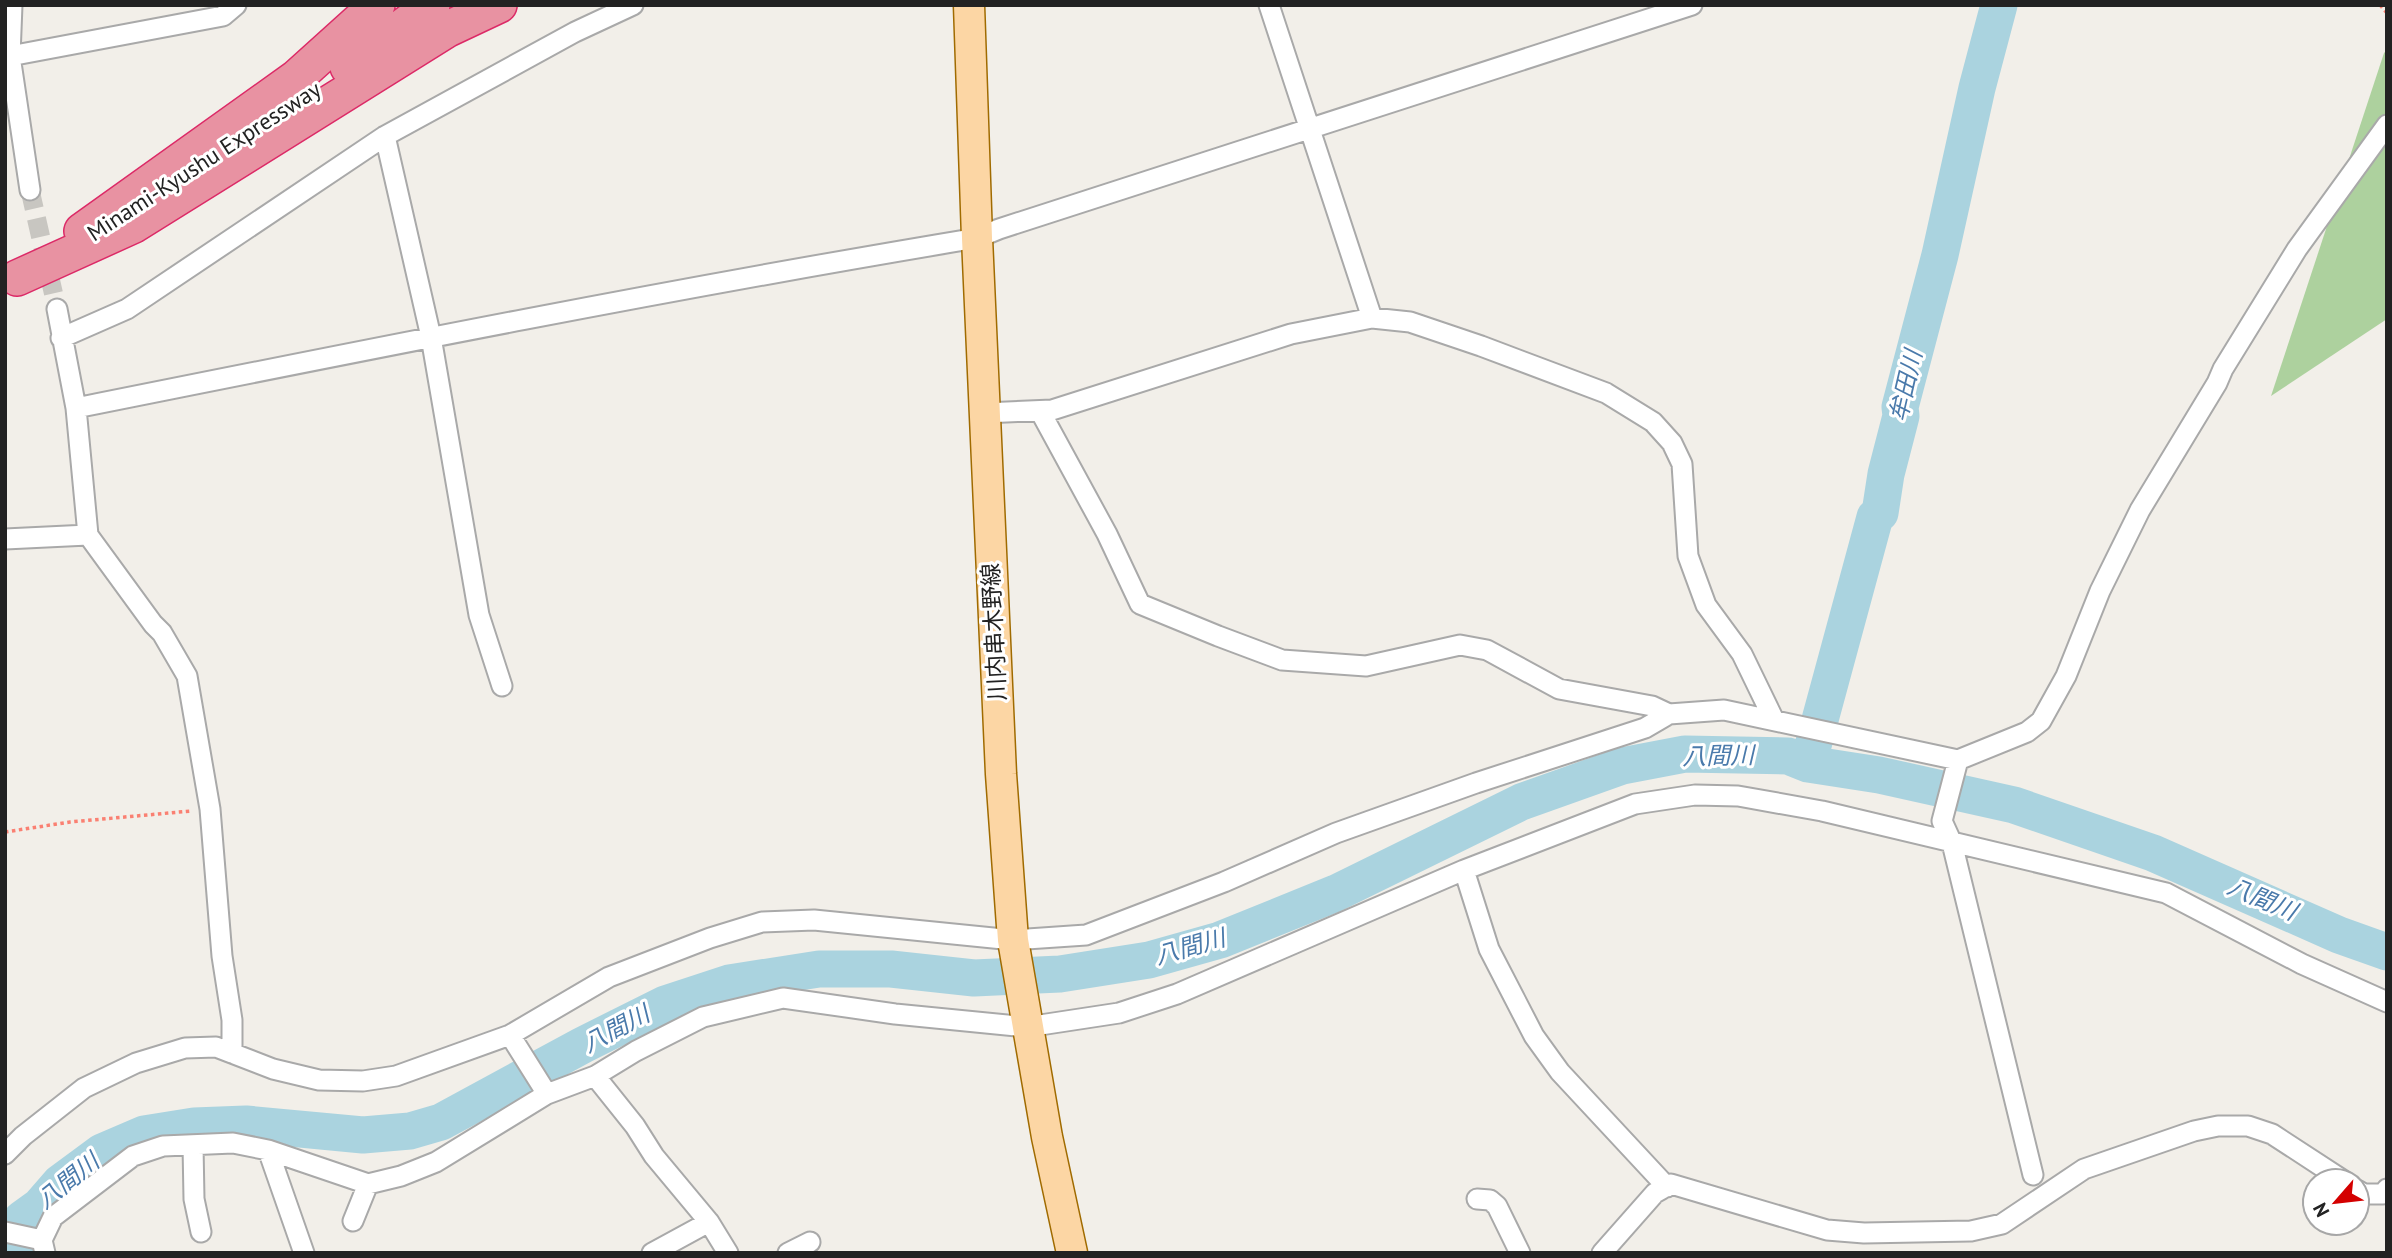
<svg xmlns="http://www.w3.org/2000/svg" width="2392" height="1258" font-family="'PT Sans','Noto Sans JP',sans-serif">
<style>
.forest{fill:#add19e}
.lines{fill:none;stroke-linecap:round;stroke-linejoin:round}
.river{stroke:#aad3df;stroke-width:37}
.minor-tunnel{stroke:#c8c6c1;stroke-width:19;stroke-dasharray:19 10;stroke-linecap:butt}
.minor-casing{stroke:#a9a9a9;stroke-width:23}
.primary-casing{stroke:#a06b00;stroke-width:33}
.motorway-casing{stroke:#dc2a67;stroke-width:38}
.path{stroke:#fa8072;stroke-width:3.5;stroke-dasharray:3.5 3.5;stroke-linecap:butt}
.minor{stroke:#fff;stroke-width:19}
.primary{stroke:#fcd6a4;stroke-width:30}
.motorway{stroke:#e892a2;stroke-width:35}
.labels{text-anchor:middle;stroke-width:6;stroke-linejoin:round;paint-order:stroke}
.street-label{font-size:23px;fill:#222;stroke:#fff}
.water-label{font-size:24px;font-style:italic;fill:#4a7aab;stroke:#fff}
</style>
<rect width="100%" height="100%" fill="#f2efe9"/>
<path class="forest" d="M 2387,50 L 2387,319 L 2271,396 L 2384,53 Z"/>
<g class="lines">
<path class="river" d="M 1808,764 L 1875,517 L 1880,513 L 1886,474 L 1901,416 L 1900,407 L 1940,255 L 1977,88 L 1999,5
M 18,1253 L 22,1219 L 40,1206 L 60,1183 L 102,1152 L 144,1134 L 194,1126 L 246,1124 L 363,1135 L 410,1131 L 441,1122 L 583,1045 L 665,1004 L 729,983 L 819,969 L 891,969 L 974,978 L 1060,974 L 1149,960 L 1220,940 L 1336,893 L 1521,802 L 1622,766 L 1685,754 L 1788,756 L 1808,764 L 1879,775 L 2014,805 L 2153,853 L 2339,935 L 2387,952"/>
<path class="minor-tunnel" d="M 30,190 L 57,309"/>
<g class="minor-casing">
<path id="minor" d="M 12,5 L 10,56 L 30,190
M 1269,5 L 1372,318
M 10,56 L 223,16 L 236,5
M 385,136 L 431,337 L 479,615 L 502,686
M 57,309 L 76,408 L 88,535 L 153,624 L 162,633 L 187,676 L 210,809 L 222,956 L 232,1020 L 232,1053
M 61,338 L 127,309 L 385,136 L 575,32 L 633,5
M 76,408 C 375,348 675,288 977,238 L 999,229 L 1692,5
M 1040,411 L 1107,534 L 1140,604 L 1218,636 L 1282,660 L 1366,666 L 1460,645 L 1487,650 L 1559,689 L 1652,706 L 1669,714
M 984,413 L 1052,410 L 1291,334 L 1372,318 L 1410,322 L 1481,346 L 1606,393 L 1653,422 L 1672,443 L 1682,464 L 1688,556 L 1706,605 L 1742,654 L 1774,720
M 5,539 L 88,535
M 1958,760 L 1942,821 L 1952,843 L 2033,1175
M 1464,870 L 1489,949 L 1534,1036 L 1560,1072 L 1667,1187
M 510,1035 L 547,1094
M 595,1076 L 635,1126 L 654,1156 L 709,1222 L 728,1253
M 193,1145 L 194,1199 L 201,1232
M 268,1150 L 304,1253
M 5,1154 L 23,1136 L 84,1088 L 136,1063 L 185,1048 L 216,1047 L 273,1069 L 319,1080 L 363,1081 L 396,1076 L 510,1035 L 609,977 L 710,938 L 762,922 L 814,920 L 1013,940 L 1086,935 L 1224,882 L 1336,833 L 1476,783 L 1645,728 L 1669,714 L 1724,710 L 1958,760 L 2027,732 L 2041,721 L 2066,676 L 2100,591 L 2140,510 L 2217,383 L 2223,369 L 2297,249 L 2387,125
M 2357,1190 L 2364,1194 L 2383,1194 L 2387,1189
M 1477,1199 L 1490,1200 L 1497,1206 L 1520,1253
M 353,1221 L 368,1184
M 5,1232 L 42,1240
M 45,1253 L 42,1240 L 53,1217 L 133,1156 L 163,1146 L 233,1143 L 268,1150 L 368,1184 L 401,1176 L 436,1162 L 547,1094 L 595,1076 L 636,1051 L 703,1017 L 783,998 L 895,1014 L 1027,1027 L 1119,1013 L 1177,994 L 1464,870 L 1635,804 L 1695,795 L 1738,796 L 1822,811 L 2166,893 L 2302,964 L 2387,1002
M 652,1253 L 709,1222
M 788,1253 L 810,1242
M 1602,1253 L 1655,1193 L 1671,1184 L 1827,1230 L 1864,1233 L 1971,1231 L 2002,1224 L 2084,1169 L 2194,1131 L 2218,1126 L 2248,1126 L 2272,1134 L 2344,1181"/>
</g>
<g class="primary-casing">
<path id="primary" d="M 969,5 L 977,238 L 1001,774 L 1013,940 L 1047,1137 L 1072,1253"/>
</g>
<g class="motorway-casing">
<path id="motorway" d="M 348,67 L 432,5
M 82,231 L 296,78 L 377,5
M 17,278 L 134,225 L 448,29 L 499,5"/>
</g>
<path class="path" d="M 2380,5 L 2387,13
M 5,832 L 70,822 L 191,811"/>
<use href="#minor" class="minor"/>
<use href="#primary" class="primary"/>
<use href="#motorway" class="motorway"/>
</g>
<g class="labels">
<g class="street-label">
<text transform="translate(204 161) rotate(-33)" y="8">Minami-Kyushu Expressway</text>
<text transform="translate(994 632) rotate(-93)" y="8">川内串木野線</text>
</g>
<g class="water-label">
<text transform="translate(1906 386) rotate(-77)" y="8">牟田川</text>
<text transform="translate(1718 756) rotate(-1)" y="8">八間川</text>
<text transform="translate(2262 899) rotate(23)" y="8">八間川</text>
<text transform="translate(1190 947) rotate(-16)" y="8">八間川</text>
<text transform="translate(616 1029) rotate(-28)" y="8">八間川</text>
<text transform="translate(68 1181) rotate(-39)" y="8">八間川</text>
</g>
</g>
<rect width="2392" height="1258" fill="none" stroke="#222222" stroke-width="14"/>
<g transform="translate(2336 1202) rotate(242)"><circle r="33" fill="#ffffff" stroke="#a7a7a7" stroke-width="2"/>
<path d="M0-5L12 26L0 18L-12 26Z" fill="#d40000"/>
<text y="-10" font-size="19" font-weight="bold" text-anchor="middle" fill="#222222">N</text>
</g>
</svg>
